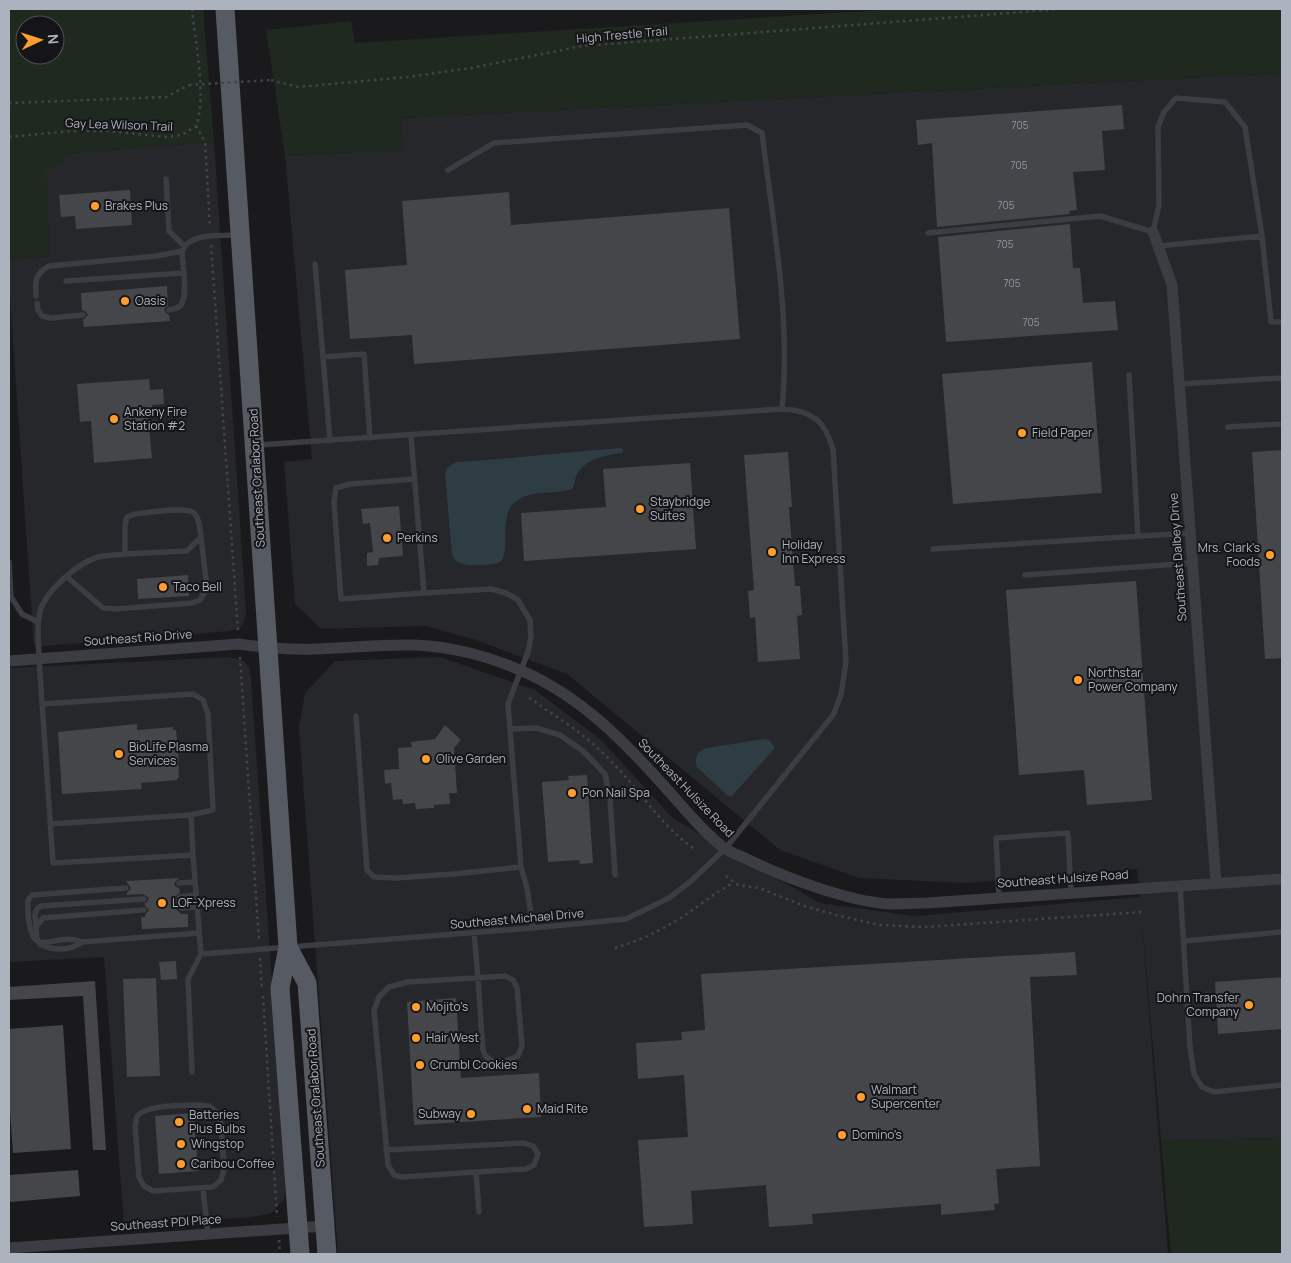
<svg xmlns="http://www.w3.org/2000/svg" width="1291" height="1263" font-family="Manrope,sans-serif">
<style>
.built{fill:#26272a}
.green{fill:#1f291f;fill-rule:evenodd}
.water{fill:#2e3c43}
.building{fill:#44464a}
.lines{fill:none;stroke-linecap:round;stroke-linejoin:round}
.path{stroke:#41444a;stroke-width:2.5;stroke-dasharray:2.5 4;stroke-linecap:butt}
.service{stroke:#3b3d42;stroke-width:5.5}
.minor{stroke:#3b3d42;stroke-width:11}
.primary{stroke:#565a62;stroke-width:19}
.path-bridge{stroke:#41444a;stroke-width:2.5;stroke-dasharray:2.5 4;stroke-linecap:butt}
.poi-dot{fill:#ff9e30;stroke:#151518;stroke-width:2}
.labels{text-anchor:middle;stroke-width:4;stroke-linejoin:round;paint-order:stroke}
.number-label{font-size:10px;fill:#9298a1}
.street-label{font-size:12px;fill:#acb3be;stroke:#151518}
.poi-label{font-size:12px;fill:#acb3be;stroke:#151518;text-anchor:start}
</style>
<rect width="100%" height="100%" fill="#1a1a1d"/>
<path class="built" d="M 1282,73 L 1282,1138 L 1161,1140 L 1141,910 L 1168,1254 L 338,1254 L 299,728 L 305,693 L 335,661 L 440,657 L 535,690 L 600,739 L 674,819 L 820,903 L 914,916 L 1140,897 L 1137,869 L 967,883 L 859,878 L 780,850 L 567,674 L 476,640 L 426,626 L 321,629 L 295,604 L 284,462 L 312,459 L 285,155 L 403,150 L 400,118 Z
M 214,142 L 246,611 L 245,619 L 240,628 L 230,631 L 34,647 L 9,283 L 9,259 L 50,256 L 45,168 L 71,153 Z
M 229,657 L 244,661 L 249,668 L 251,679 L 286,1184 L 284,1199 L 272,1213 L 253,1217 L 124,1226 L 104,957 L 9,962 L 9,668 Z"/>
<path class="green" d="M 9,9 L 203,9 L 214,142 L 72,153 L 53,167 L 46,168 L 50,256 L 9,259 ZM 25,25 L 55,25 L 55,55 L 25,55 Z
M 899,9 L 1282,9 L 1282,73 L 400,118 L 404,150 L 285,155 L 266,30 L 351,21 L 355,43 Z
M 1282,1138 L 1282,1254 L 1171,1254 L 1161,1140 Z"/>
<path class="water" d="M 621,448 L 624,450 L 622,453 C 608,455 588,458 579,471 C 574,477 576,483 572,489 C 555,495 530,489 515,502 C 498,517 511,550 501,561 C 495,566 477,565 470,565 C 461,564 455,563 452,554 L 445,474 L 447,468 L 456,462 C 511,459 566,452 621,448 Z
M 764,739 L 769,740 L 774,746 L 774,749 L 732,796 L 728,796 L 697,767 C 694,758 697,752 706,748 Z"/>
<path class="building" d="M 1122,105 L 1124,129 L 1102,131 L 1105,170 L 1073,172 L 1077,210 L 1069,211 L 1070,214 L 937,227 L 932,143 L 918,145 L 916,120 Z
M 130,190 L 132,225 L 76,229 L 75,216 L 61,217 L 59,195 Z
M 509,192 L 511,225 L 729,208 L 740,339 L 414,364 L 412,335 L 350,339 L 345,270 L 407,265 L 402,201 Z
M 1070,224 L 1073,268 L 1080,268 L 1083,303 L 1115,301 L 1118,330 L 946,342 L 938,237 Z
M 167,286 L 168,305 L 166,307 L 164,310 L 166,313 L 169,315 L 170,321 L 84,327 L 83,320 L 88,315 L 86,312 L 82,310 L 81,293 Z
M 1092,362 L 1102,493 L 953,504 L 942,374 Z
M 149,379 L 150,390 L 163,389 L 164,404 L 152,405 L 153,417 L 148,417 L 152,458 L 94,463 L 91,421 L 80,422 L 77,384 Z
M 1282,450 L 1282,658 L 1265,659 L 1252,452 Z
M 788,452 L 792,507 L 789,507 L 795,586 L 800,586 L 802,615 L 797,616 L 800,659 L 758,662 L 755,617 L 750,618 L 748,591 L 754,590 L 744,455 Z
M 690,463 L 696,549 L 524,561 L 521,513 L 606,507 L 603,469 Z
M 399,506 L 403,556 L 379,558 L 378,565 L 367,566 L 367,553 L 373,552 L 370,523 L 363,524 L 361,509 Z
M 188,575 L 189,596 L 138,599 L 137,579 Z
M 1136,581 L 1152,800 L 1087,805 L 1084,770 L 1019,775 L 1006,590 Z
M 137,724 L 137,730 L 173,727 L 173,730 L 176,730 L 179,761 L 178,761 L 179,778 L 177,778 L 177,780 L 141,783 L 142,789 L 62,794 L 58,732 Z
M 445,725 L 461,740 L 454,748 L 457,793 L 449,793 L 450,804 L 434,805 L 434,808 L 416,809 L 415,803 L 403,804 L 402,799 L 393,800 L 391,783 L 385,784 L 384,770 L 399,769 L 398,748 L 412,747 L 411,742 L 435,739 Z
M 587,775 L 593,863 L 580,864 L 579,860 L 548,862 L 542,782 L 569,780 L 568,776 Z
M 179,878 L 174,883 L 175,886 L 179,888 L 180,892 L 175,897 L 180,903 L 177,906 L 176,909 L 181,914 L 188,914 L 188,927 L 142,929 L 141,917 L 145,917 L 145,915 L 149,910 L 144,904 L 148,901 L 149,898 L 143,894 L 127,895 L 127,893 L 131,888 L 126,881 Z
M 1075,952 L 1077,975 L 1030,977 L 1040,1166 L 996,1169 L 999,1203 L 994,1204 L 995,1210 L 941,1215 L 941,1204 L 812,1214 L 813,1224 L 769,1227 L 766,1185 L 691,1191 L 693,1224 L 644,1227 L 638,1140 L 688,1137 L 684,1075 L 638,1079 L 636,1043 L 682,1040 L 681,1032 L 705,1030 L 701,974 Z
M 176,961 L 177,979 L 161,980 L 159,962 Z
M 1282,977 L 1282,1029 L 1218,1034 L 1215,982 Z
M 156,978 L 160,1076 L 127,1077 L 123,979 Z
M 95,981 L 106,1150 L 93,1150 L 83,996 L 9,1000 L 9,987 Z
M 456,998 L 461,1078 L 539,1073 L 541,1117 L 414,1125 L 407,1002 Z
M 63,1025 L 71,1149 L 13,1153 L 9,1099 L 9,1029 Z
M 194,1113 L 198,1171 L 159,1174 L 155,1116 Z
M 78,1170 L 80,1196 L 10,1202 L 9,1175 Z"/>
<g class="lines">
<path class="path" d="M 192,9 C 195,41 207,97 196,126
M 271,80 L 298,87 L 408,77 L 471,68 L 582,46 L 1060,9
M 9,103 L 166,97 L 189,85
M 196,126 L 205,142 L 210,227
M 9,137 L 70,131 L 108,131 L 166,137 L 182,135 L 196,126
M 211,245 L 238,631
M 240,657 L 259,940
M 529,698 C 537,702 543,708 551,713 C 578,730 603,751 624,775 C 647,801 667,831 696,850
M 726,876 L 738,885 L 759,888 L 807,907 L 844,917 L 880,925 L 925,927 L 1142,912
M 615,948 C 640,941 666,928 688,913 C 703,903 717,891 733,883
M 260,958 L 262,990
M 263,996 L 277,1217
M 279,1240 L 280,1254"/>
<path class="service" d="M 448,170 L 494,143 L 747,125 L 762,133 C 773,223 791,319 782,409
M 166,179 L 169,231 L 184,246
M 928,233 L 1100,216 L 1153,232 L 1159,205 L 1158,127 L 1164,112 L 1176,98 L 1225,102 L 1245,127 L 1262,236
M 1158,246 L 1262,236 L 1271,322 L 1282,322
M 315,264 L 323,357
M 66,281 L 183,273
M 36,296 C 35,280 35,274 49,266 L 157,256 L 182,251
M 37,303 L 38,310 L 42,316 L 51,318 L 83,315
M 169,310 C 174,309 180,308 182,303 C 188,292 182,264 182,251 C 191,232 220,236 238,235
M 1129,375 L 1138,536
M 1179,384 L 1282,378
M 1228,427 L 1282,424
M 411,436 L 424,593 L 491,589 L 506,593 L 518,600 L 530,620 L 531,637 L 528,652 L 508,704 L 521,867 L 527,888 L 533,928
M 330,441 L 323,357 L 364,354 L 370,438
M 415,479 L 350,484 L 336,488 L 334,502 L 341,599 L 424,593
M 933,549 L 1190,533
M 9,562 L 11,597 L 22,614 L 38,622
M 1025,575 L 1192,563
M 67,577 L 103,608 L 116,609 L 192,603 L 200,600 L 207,588 L 201,537
M 42,704 L 193,694 L 203,700 L 208,714 L 213,810 L 191,815 L 193,855 L 53,863 L 39,658 C 39,643 36,627 40,612 C 45,591 78,563 98,557 C 106,555 117,555 125,554 L 125,525 L 127,517 L 135,514 C 147,513 188,505 195,514 C 200,520 200,529 201,537 L 187,551 L 125,554
M 356,716 L 367,870 L 374,877 L 395,878 L 454,874 L 521,867
M 510,729 L 536,728 L 560,735 L 583,751 L 605,774 L 610,798 L 615,875
M 50,824 L 191,815
M 193,855 L 201,954 L 533,928 L 626,919 L 669,898 L 691,881 L 725,849 L 833,715 L 841,695 L 846,662 L 833,449 C 825,421 812,410 782,409 L 258,445
M 179,883 L 195,882
M 1180,885 L 1190,1047 L 1194,1074 L 1202,1087 L 1214,1092 L 1282,1085
M 126,888 L 32,895 C 26,900 28,906 28,913 C 32,965 53,930 82,942 L 199,933
M 180,897 L 196,895
M 999,897 L 996,838 L 1068,833 L 1071,893
M 181,908 L 197,907
M 36,927 L 43,918 L 144,910
M 474,933 C 478,972 480,1011 483,1050 C 488,1067 505,1062 518,1056 L 522,1046 L 517,988 L 513,980 L 505,976 L 408,982 L 389,987 L 379,997 L 374,1010 L 388,1165 L 394,1175 L 403,1177 L 476,1172 L 479,1212
M 37,940 L 35,914 L 37,909 L 41,906 L 144,899
M 1184,941 L 1282,932
M 40,944 C 53,951 70,951 82,942
M 192,1072 L 188,979 L 201,954
M 199,1105 L 209,1106 L 218,1113 L 221,1123 L 224,1169 L 221,1180 L 213,1187 L 153,1191 L 144,1186 L 139,1177 L 135,1125 C 136,1123 136,1120 137,1117 C 144,1104 185,1106 199,1105 Z
M 386,1150 L 524,1143 L 533,1146 L 538,1154 L 534,1165 L 526,1169 L 476,1172
M 203,1189 L 208,1234"/>
<path class="minor" d="M 1153,232 L 1172,285 L 1216,883
M 9,661 L 239,644 C 265,648 290,650 316,649 C 349,648 380,644 413,645 C 449,646 489,656 522,671 C 580,696 623,740 665,787 C 684,808 702,831 724,848 C 731,853 741,856 749,860 C 786,878 847,901 889,904 C 901,904 915,903 927,903 L 1282,879
M 9,1248 L 325,1226"/>
<path class="primary" d="M 225,9 C 248,321 267,634 288,947 L 280,988 L 300,1254
M 288,947 L 307,983 L 327,1254"/>
<path class="path-bridge" d="M 189,85 L 271,80"/>
</g>
<g class="poi-dot">
<circle cx="95" cy="206" r="5"/>
<circle cx="125" cy="301" r="5"/>
<circle cx="114" cy="419" r="5"/>
<circle cx="1022" cy="433" r="5"/>
<circle cx="640" cy="509" r="5"/>
<circle cx="387" cy="538" r="5"/>
<circle cx="772" cy="552" r="5"/>
<circle cx="1270" cy="555" r="5"/>
<circle cx="163" cy="587" r="5"/>
<circle cx="1078" cy="680" r="5"/>
<circle cx="119" cy="754" r="5"/>
<circle cx="426" cy="759" r="5"/>
<circle cx="572" cy="793" r="5"/>
<circle cx="162" cy="903" r="5"/>
<circle cx="1249" cy="1005" r="5"/>
<circle cx="416" cy="1007" r="5"/>
<circle cx="416" cy="1038" r="5"/>
<circle cx="420" cy="1065" r="5"/>
<circle cx="861" cy="1097" r="5"/>
<circle cx="527" cy="1109" r="5"/>
<circle cx="471" cy="1114" r="5"/>
<circle cx="179" cy="1122" r="5"/>
<circle cx="842" cy="1135" r="5"/>
<circle cx="181" cy="1144" r="5"/>
<circle cx="181" cy="1164" r="5"/>
</g>
<g class="labels">
<g class="number-label">
<text x="1020" y="129">705</text>
<text x="1019" y="169">705</text>
<text x="1006" y="209">705</text>
<text x="1005" y="248">705</text>
<text x="1012" y="287">705</text>
<text x="1031" y="326">705</text>
</g>
<g class="street-label">
<text transform="translate(622 35) rotate(-5)" y="4">High Trestle Trail</text>
<text transform="translate(119 125) rotate(2)" y="4">Gay Lea Wilson Trail</text>
<text transform="translate(257 478) rotate(-93)" y="4">Southeast Oralabor Road</text>
<text transform="translate(1178 557) rotate(-94)" y="4">Southeast Dalbey Drive</text>
<text transform="translate(138 638) rotate(-4)" y="4">Southeast Rio Drive</text>
<text transform="translate(686 788) rotate(46)" y="4">Southeast Hulsize Road</text>
<text transform="translate(1063 879) rotate(-4)" y="4">Southeast Hulsize Road</text>
<text transform="translate(517 919) rotate(-5)" y="4">Southeast Michael Drive</text>
<text transform="translate(316 1098) rotate(-94)" y="4">Southeast Oralabor Road</text>
<text transform="translate(166 1223) rotate(-4)" y="4">Southeast PDI Place</text>
</g>
<g class="poi-label">
<text x="105" y="210">Brakes Plus</text>
<text x="135" y="305">Oasis</text>
<text x="124" y="416">Ankeny Fire<tspan x="124" dy="14">Station #2</tspan></text>
<text x="1032" y="437">Field Paper</text>
<text x="650" y="506">Staybridge<tspan x="650" dy="14">Suites</tspan></text>
<text x="397" y="542">Perkins</text>
<text x="782" y="549">Holiday<tspan x="782" dy="14">Inn Express</tspan></text>
<text x="1260" y="552" text-anchor="end">Mrs. Clark's<tspan x="1260" dy="14">Foods</tspan></text>
<text x="173" y="591">Taco Bell</text>
<text x="1088" y="677">Northstar<tspan x="1088" dy="14">Power Company</tspan></text>
<text x="129" y="751">BioLife Plasma<tspan x="129" dy="14">Services</tspan></text>
<text x="436" y="763">Olive Garden</text>
<text x="582" y="797">Pon Nail Spa</text>
<text x="172" y="907">LOF-Xpress</text>
<text x="1239" y="1002" text-anchor="end">Dohrn Transfer<tspan x="1239" dy="14">Company</tspan></text>
<text x="426" y="1011">Mojito's</text>
<text x="426" y="1042">Hair West</text>
<text x="430" y="1069">Crumbl Cookies</text>
<text x="871" y="1094">Walmart<tspan x="871" dy="14">Supercenter</tspan></text>
<text x="537" y="1113">Maid Rite</text>
<text x="461" y="1118" text-anchor="end">Subway</text>
<text x="189" y="1119">Batteries<tspan x="189" dy="14">Plus Bulbs</tspan></text>
<text x="852" y="1139">Domino's</text>
<text x="191" y="1148">Wingstop</text>
<text x="191" y="1168">Caribou Coffee</text>
</g>
</g>
<rect width="1291" height="1263" fill="none" stroke="#acb3be" stroke-width="20"/>
<g transform="translate(40 40) rotate(86)"><circle r="24" fill="#151518" stroke="#51545a"/>
<path d="M0-4L9 19L0 12L-9 19Z" fill="#ff9e30"/>
<text y="-8" font-size="14" font-weight="bold" text-anchor="middle" fill="#acb3be">N</text>
</g>
</svg>
